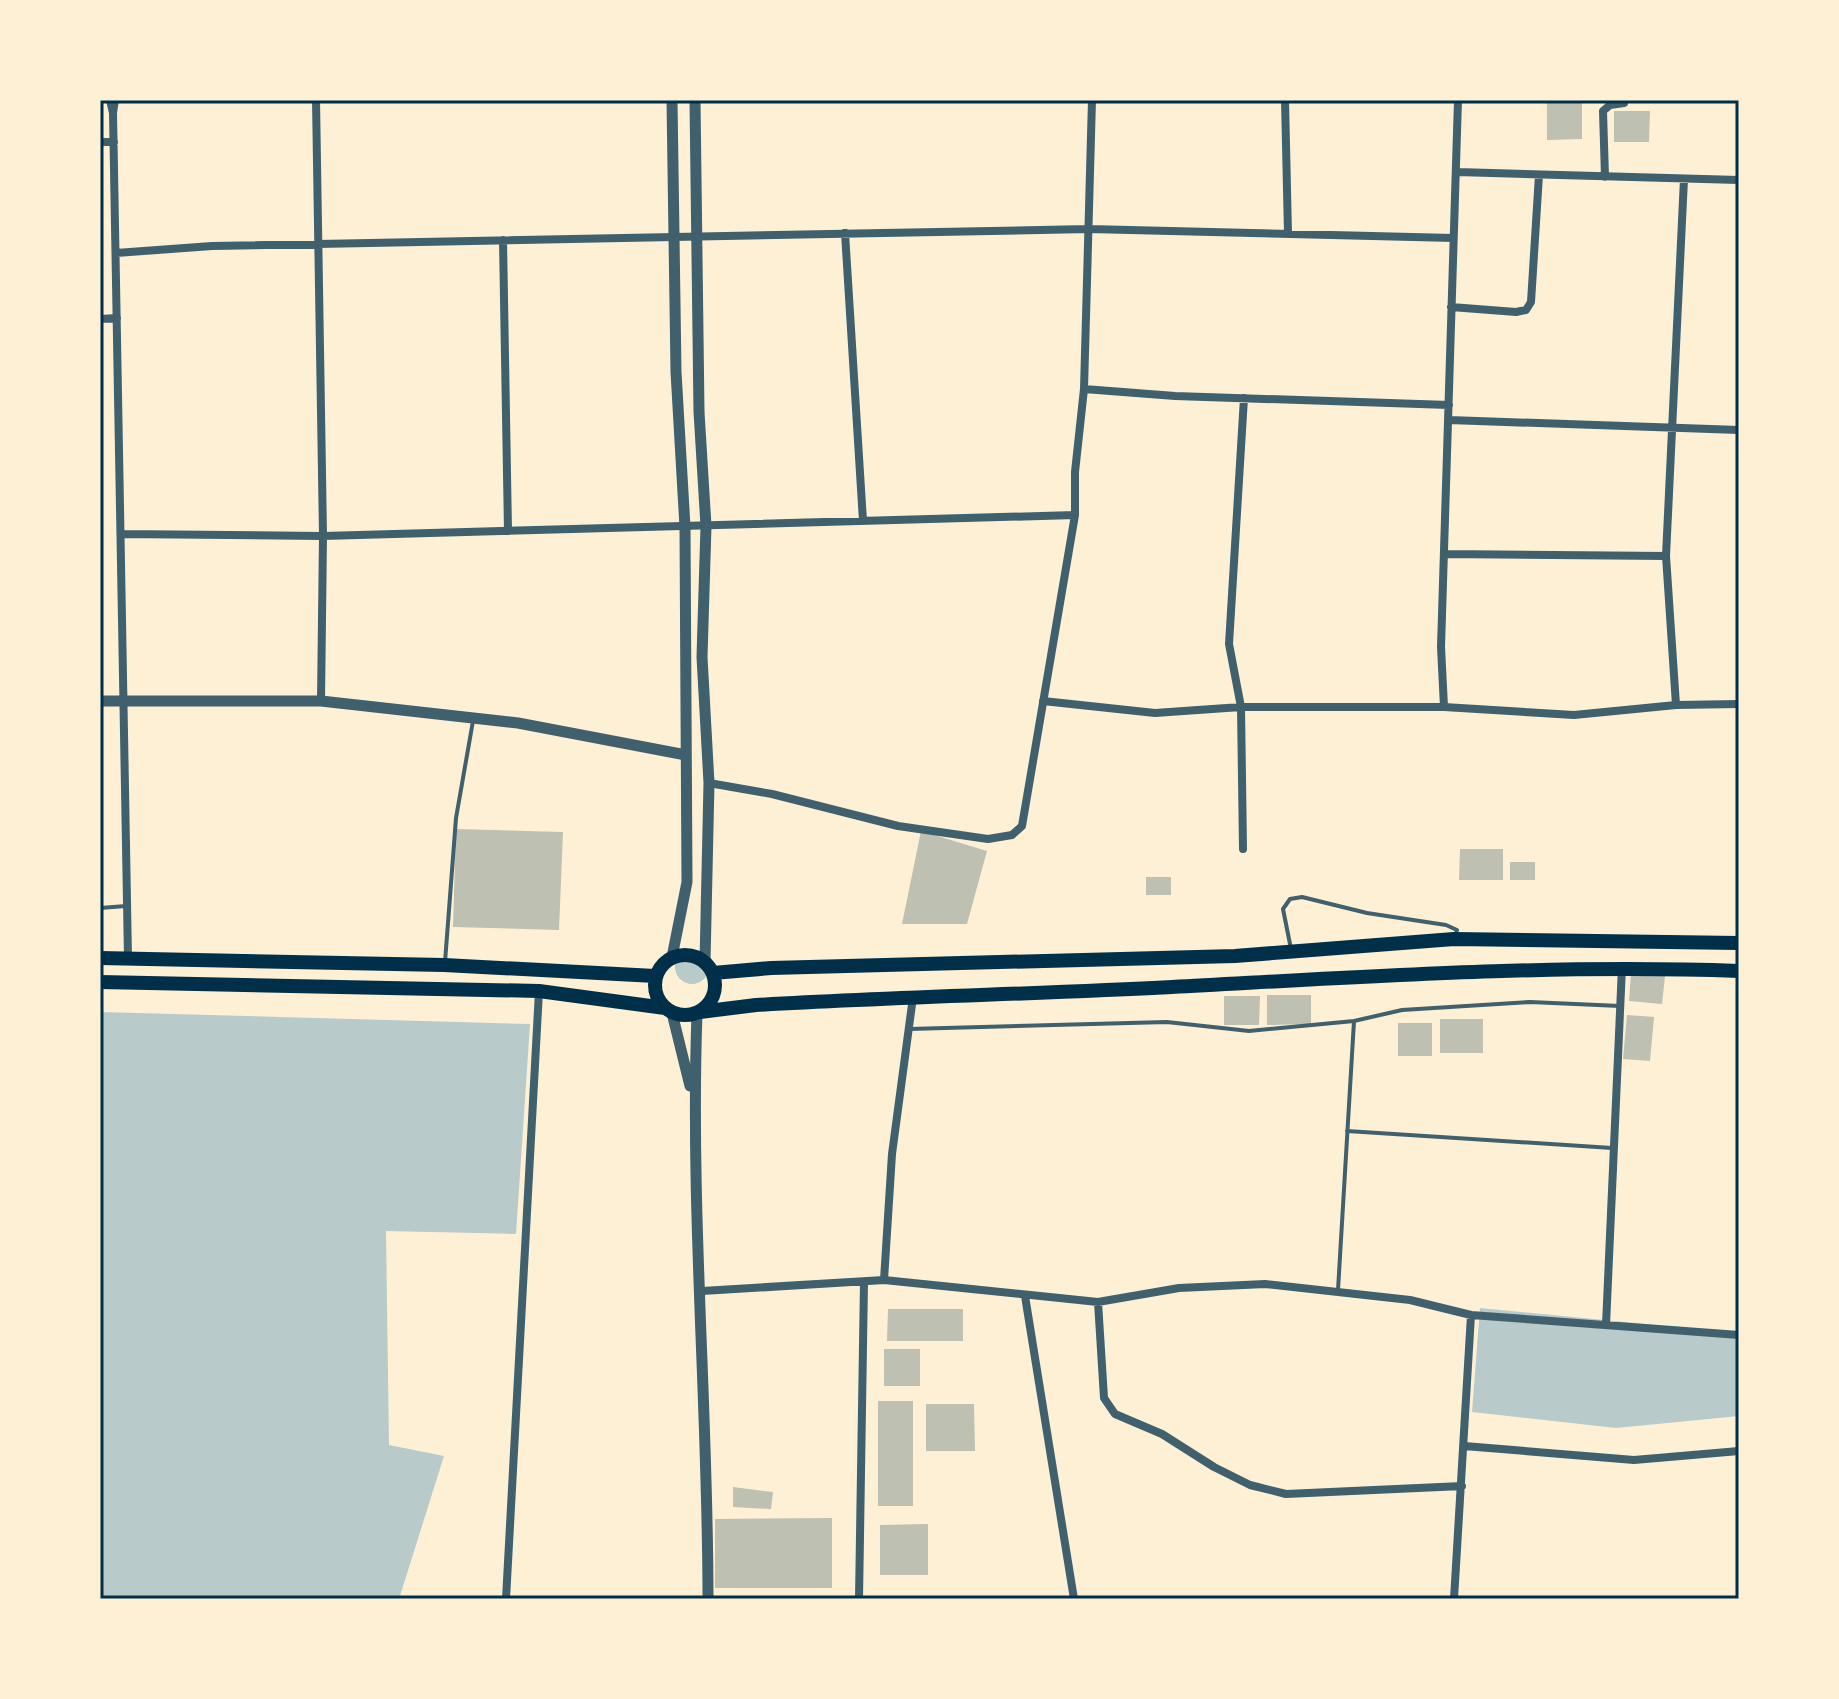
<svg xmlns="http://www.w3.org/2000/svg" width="1839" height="1699" font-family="'PT Sans',sans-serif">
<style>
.green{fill:#b9caca}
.building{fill:#bec0b2}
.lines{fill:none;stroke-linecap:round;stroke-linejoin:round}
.service{stroke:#3f606c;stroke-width:4}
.minor{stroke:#3f606c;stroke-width:8}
.tertiary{stroke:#3f606c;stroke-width:11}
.primary{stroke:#003049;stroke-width:14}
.neatline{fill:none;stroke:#003049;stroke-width:3}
</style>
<rect width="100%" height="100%" fill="#fdf0d5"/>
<path class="green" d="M675 967a17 17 0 1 1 34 0a17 17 0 1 1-34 0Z
M 100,1012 L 530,1024 L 516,1234 L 386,1231 L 389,1445 L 444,1456 L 399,1599 L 100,1599 Z
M 1480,1308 L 1739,1333 L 1739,1416 L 1616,1428 L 1472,1412 Z"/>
<path class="building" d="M 1547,103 L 1582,103 L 1582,139 L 1547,140 Z
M 1614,111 L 1650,111 L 1649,142 L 1614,142 Z
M 456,829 L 563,832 L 559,930 L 453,927 Z
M 921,831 L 987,851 L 967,924 L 902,924 Z
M 1460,849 L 1503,849 L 1503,880 L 1459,880 Z
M 1510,862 L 1535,862 L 1535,880 L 1510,880 Z
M 1146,877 L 1171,877 L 1171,895 L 1146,895 Z
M 1631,973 L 1665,976 L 1662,1004 L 1629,1001 Z
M 1267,995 L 1311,995 L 1311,1024 L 1267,1025 Z
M 1224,996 L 1260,996 L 1259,1025 L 1224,1025 Z
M 1627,1015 L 1654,1017 L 1650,1061 L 1623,1059 Z
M 1440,1019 L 1483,1019 L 1483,1053 L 1440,1053 Z
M 1398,1023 L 1432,1023 L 1432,1056 L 1398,1056 Z
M 888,1309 L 963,1309 L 963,1341 L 887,1341 Z
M 884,1349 L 920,1349 L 920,1386 L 884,1386 Z
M 878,1401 L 913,1401 L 913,1506 L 878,1506 Z
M 926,1404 L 974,1404 L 975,1451 L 926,1451 Z
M 733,1487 L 773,1492 L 771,1509 L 733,1507 Z
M 832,1518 L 832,1588 L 715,1588 L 715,1519 Z
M 928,1524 L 928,1575 L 880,1575 L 880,1525 Z"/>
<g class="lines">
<path class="service" d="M 100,908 L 126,906
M 1291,949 L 1283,909 L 1290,899 L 1302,897 L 1367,913 L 1446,925 L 1457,930 L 1455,937
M 445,962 L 456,818 L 473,721
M 909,1029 L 1167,1022 L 1249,1031 L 1354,1021 L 1402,1010 L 1530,1002 L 1620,1006
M 1347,1131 L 1612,1148
M 1338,1290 L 1354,1021"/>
<path class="minor" d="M 110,100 L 113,113 L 115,100
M 316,100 L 323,536 L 321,701
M 1285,100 L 1288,234
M 113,113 L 128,958
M 100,142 L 114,142
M 1457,172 L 1739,180
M 1605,177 L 1603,111 L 1610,105 L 1624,103
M 845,233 L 863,521
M 503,240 L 508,531
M 116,253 L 212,246 L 1089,229 L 1453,238
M 1451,307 L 1516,312 L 1526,310 L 1531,302 L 1539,175
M 100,319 L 117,318
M 1084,389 L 1175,396 L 1449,405
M 1449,420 L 1739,430
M 121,534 L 323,536 L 1075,515
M 1444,554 L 1666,556
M 1043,701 L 1155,713 L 1241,707 L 1444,707 L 1574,715 L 1676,705 L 1739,704
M 1676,705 L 1666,556 L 1684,179
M 1444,707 L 1441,647 L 1458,100
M 709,783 L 772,794 L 898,826 L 988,839 L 1012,835 L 1022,826 L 1075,515 L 1075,472 L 1084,389 L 1092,100
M 1243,849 L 1241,707 L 1229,644 L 1244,398
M 884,1280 L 892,1154 L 913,997
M 702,1291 L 884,1280 L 1098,1302 L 1179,1288 L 1265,1284 L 1410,1300 L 1471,1315 L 1739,1335
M 1025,1296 L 1074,1599
M 1098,1302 L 1104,1398 L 1115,1414 L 1162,1434 L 1214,1467 L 1250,1485 L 1286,1494 L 1462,1486
M 1606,1325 L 1622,967
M 1464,1446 L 1634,1460 L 1739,1451
M 506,1599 L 539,991
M 859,1599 L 864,1282
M 1454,1599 L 1471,1315"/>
<path class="tertiary" d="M 672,100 L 676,372 L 685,527 L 687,882 L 672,957
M 695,100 L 699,412 L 706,526 L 702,657 L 709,783 L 705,962
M 100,701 L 321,701 L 518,723 L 686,755
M 672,1013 L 690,1086
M 697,1013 C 690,1208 708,1404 708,1599"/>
<path class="primary" d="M655 985a30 30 0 1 1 60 0a30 30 0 1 1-60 0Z
M 100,958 L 444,965 L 655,976
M 713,973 L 771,968 L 1235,956 L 1454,939 L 1739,943
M 100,982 L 539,991 L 665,1008
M 700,1012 L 756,1005 C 895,997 1034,994 1172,987 C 1362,977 1549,964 1739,971"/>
</g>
<rect width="1839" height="1699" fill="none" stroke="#fdf0d5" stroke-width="204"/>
<rect x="102" y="102" width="1635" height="1495" class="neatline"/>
</svg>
